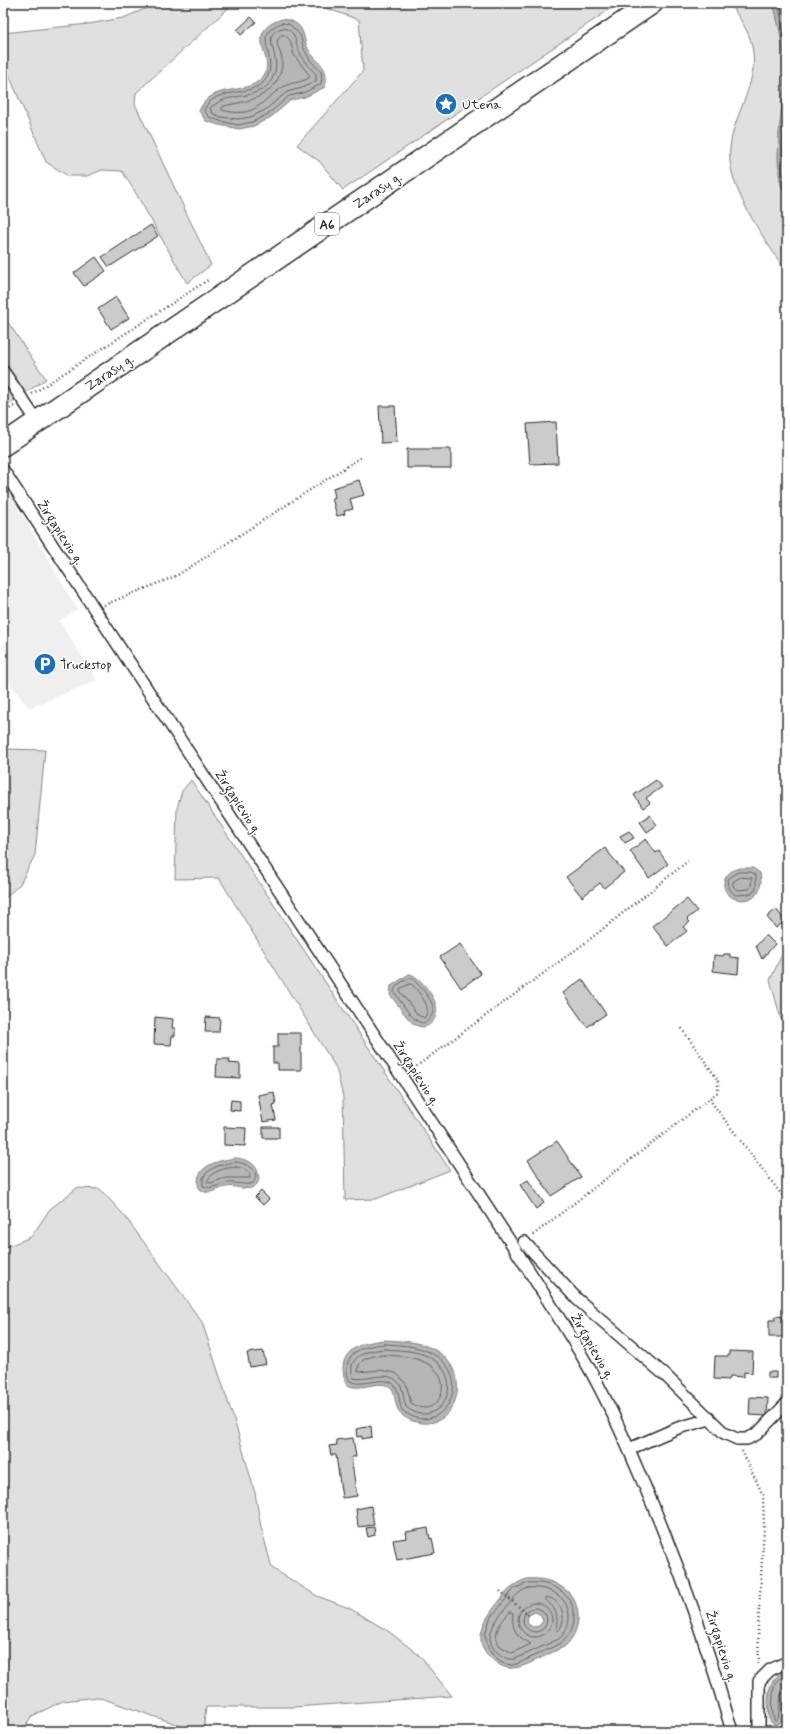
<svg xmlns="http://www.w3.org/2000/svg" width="790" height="1734" font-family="Mynerve,sans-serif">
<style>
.built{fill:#efefef}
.green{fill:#e0e0e0;stroke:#868686}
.water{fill:#b6b6b6;stroke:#7e7e7e;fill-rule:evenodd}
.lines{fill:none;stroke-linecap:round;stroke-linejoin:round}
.shore{stroke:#636363;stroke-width:1}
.building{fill:#cbcbcb;stroke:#2b2b2b}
.street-casing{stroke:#2b2b2b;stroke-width:14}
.highway-casing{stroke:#2b2b2b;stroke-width:24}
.path{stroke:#2b2b2b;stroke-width:2.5;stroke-dasharray:1 3;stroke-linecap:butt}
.street{stroke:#fff;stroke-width:11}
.highway{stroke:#fff;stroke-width:21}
.labels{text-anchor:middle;stroke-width:3;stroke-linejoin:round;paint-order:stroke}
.shield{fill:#fff;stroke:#6b6b6b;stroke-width:1}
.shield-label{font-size:13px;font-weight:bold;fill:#2b2b2b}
.poi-label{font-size:14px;fill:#2b2b2b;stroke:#fff;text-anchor:start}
.street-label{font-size:14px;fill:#2b2b2b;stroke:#fff}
</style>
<rect width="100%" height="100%" fill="#fff"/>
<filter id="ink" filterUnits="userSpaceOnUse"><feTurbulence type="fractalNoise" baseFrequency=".025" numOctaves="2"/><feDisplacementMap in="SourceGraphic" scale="8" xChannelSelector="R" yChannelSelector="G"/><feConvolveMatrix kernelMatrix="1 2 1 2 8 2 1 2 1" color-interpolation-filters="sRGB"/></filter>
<g filter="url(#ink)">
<path class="built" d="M 3,488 L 9,492 L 77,609 L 59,621 L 97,680 L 29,708 L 3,674 Z
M 787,1666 L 787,1731 L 765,1731 L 764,1698 L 767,1684 L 776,1673 Z"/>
<path class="green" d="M 159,3 L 234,3 L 136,93 L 135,104 L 211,265 L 187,283 L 134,190 L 122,171 L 102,170 L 87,176 L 68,176 L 46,162 L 3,61 L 3,33 L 88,24 L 123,18 Z
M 312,3 L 619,3 L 343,190 L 319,161 L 297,145 L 363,71 L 359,20 Z
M 731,3 L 770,3 L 775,9 C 778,25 783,41 784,57 C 788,92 767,171 787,197 L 787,274 C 767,241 734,199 730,161 C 726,121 761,87 752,46 C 749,30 738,18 731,3 Z
M 3,315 L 46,379 L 3,408 Z
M 3,749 L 45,750 L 35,855 L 20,884 L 3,900 Z
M 191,780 L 450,1170 L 376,1199 L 345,1200 L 343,1097 L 336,1068 L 219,878 L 175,879 L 177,808 L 182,791 Z
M 787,944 L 787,1040 L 770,980 Z
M 77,1188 L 100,1189 L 124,1215 L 202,1322 L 236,1426 L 255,1493 L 261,1527 L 272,1568 L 317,1596 L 349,1608 L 388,1631 L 419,1655 L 452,1696 L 294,1707 L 206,1707 L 203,1731 L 196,1731 L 98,1697 L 63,1701 L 32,1716 L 23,1731 L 3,1731 L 3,1248 L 31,1237 L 50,1209 Z"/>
<path class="water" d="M 770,3 L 787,3 L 787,197 C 767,171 788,92 784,57 C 783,41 778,25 775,9 Z
M 282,19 C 288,20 294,21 299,26 C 305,33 304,41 308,49 C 312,57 322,63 325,71 C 327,77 326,82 325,87 L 305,97 L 291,100 L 271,117 L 254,126 L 239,129 L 219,125 L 206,121 L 199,111 C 212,81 244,97 262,78 C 279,59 240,33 282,19 Z
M 740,868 L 753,868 L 760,873 C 762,882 761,891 753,898 C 723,908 712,874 740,868 Z
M 409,974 C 418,974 435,997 436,1006 C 439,1019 427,1033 414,1024 C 405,1017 398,1004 390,995 L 391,986 Z
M 236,1158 C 250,1160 258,1164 259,1179 C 258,1184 256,1186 251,1188 C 243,1190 235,1185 226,1187 C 219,1188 210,1195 202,1191 C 199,1189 198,1186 198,1183 C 197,1164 222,1160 236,1158 Z
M 384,1340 C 399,1341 417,1341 431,1348 C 478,1370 456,1436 413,1421 C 388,1413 400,1392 389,1386 C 375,1380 361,1392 347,1385 C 344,1379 343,1373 343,1367 C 345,1346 367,1342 384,1340 Z
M 527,1579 C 540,1578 552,1580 563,1588 C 584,1602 582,1632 564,1647 C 551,1652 525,1668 513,1668 C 505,1669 499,1665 493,1660 C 471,1643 483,1621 497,1604 C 507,1592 511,1584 527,1579 ZM 535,1612 L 541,1615 L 543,1621 L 539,1626 L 533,1627 C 527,1625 526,1620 529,1615 Z
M 787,1671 L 787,1691 L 784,1700 L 782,1720 L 780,1723 L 774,1725 L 769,1719 C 768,1700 765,1678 787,1671 Z"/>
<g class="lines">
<path class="shore" d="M 775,3 L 779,8 L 787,49
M 282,23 L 289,24 L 300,35 L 304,49 L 310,60 L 321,72 L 322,78 L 321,84 L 303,93 L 289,96 L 268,114 L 252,122 L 238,125 L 220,121 L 209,117 L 204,110 C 215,85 252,99 266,79 C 280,58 249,34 282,23 Z
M 283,28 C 298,31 294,43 300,53 C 305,61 310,68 316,74 L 316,81 L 302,88 L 287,92 L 265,110 L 251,117 L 238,119 L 221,117 L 212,113 L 210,108 C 215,104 220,101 226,99 C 240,95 262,96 271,81 C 275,74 277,66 275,58 C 273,45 264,33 283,28 Z
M 285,35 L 290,40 L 294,55 L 310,76 L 309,78 C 301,83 291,82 283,87 C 258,102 257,119 222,110 L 222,107 C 229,104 236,104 243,102 C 265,97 283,84 282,59 C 281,53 277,47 277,41 L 281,35 Z
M 787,85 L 782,170 L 787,191
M 740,872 L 751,872 L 756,875 L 756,888 L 751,894 L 735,895 L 729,888 L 728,879 L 736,873 Z
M 741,877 L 752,878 L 751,886 L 749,889 L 737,890 L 733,886 L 733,882 Z
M 410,978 C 416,979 432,1000 433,1007 C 434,1017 425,1028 416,1020 C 407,1013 401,1001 394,992 C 394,985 404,981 410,978 Z
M 410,984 L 413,985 C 419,994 434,1008 424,1018 L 418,1015 L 400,992 L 400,989 Z
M 236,1162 C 246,1163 262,1170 253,1183 C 245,1186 236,1182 228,1183 C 219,1184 212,1190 203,1186 L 203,1178 C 210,1166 223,1164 236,1162 Z
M 236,1167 C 243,1168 251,1170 250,1178 L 225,1178 L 211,1183 L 207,1182 C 211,1170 226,1168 236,1167 Z
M 384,1344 C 399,1345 415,1345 429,1352 C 480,1375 441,1443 402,1410 C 399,1404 400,1396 397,1389 C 389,1371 363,1389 350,1381 C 347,1377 347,1373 347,1369 C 347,1349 368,1346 384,1344 Z
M 384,1349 C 398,1350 414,1350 427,1356 C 471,1376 439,1434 406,1407 C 403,1400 404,1392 401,1386 C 390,1367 368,1382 353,1378 C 346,1355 367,1351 384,1349 Z
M 384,1355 C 397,1356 412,1356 424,1362 C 459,1377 438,1423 411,1403 L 406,1384 L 396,1373 L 380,1370 L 358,1372 C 357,1357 373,1356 384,1355 Z
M 528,1583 C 540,1582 551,1584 561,1591 C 579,1604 578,1630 561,1643 L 517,1664 L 511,1665 L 506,1664 L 499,1660 L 492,1654 L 488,1648 L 485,1634 L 490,1619 L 514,1589 Z
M 528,1588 C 539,1587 549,1589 558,1595 C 573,1606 572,1628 559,1639 L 515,1659 C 508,1660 504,1657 498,1653 C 481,1639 495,1621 506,1608 C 513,1599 517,1592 528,1588 Z
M 546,1597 C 561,1599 569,1619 558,1631 L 556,1629 C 559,1617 556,1607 545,1600 Z
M518 1620a17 17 0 1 1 34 0a17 17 0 1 1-34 0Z
M523 1620a12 12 0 1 1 24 0a12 12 0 1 1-24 0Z
M 510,1612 L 513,1613 C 512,1623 513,1633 523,1639 C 526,1641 528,1642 531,1644 L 512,1653 L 500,1646 C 491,1633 501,1622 510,1612 Z
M 787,1675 C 783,1677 779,1678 776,1682 C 772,1688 771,1716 775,1721 L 778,1719 L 781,1694 L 787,1691"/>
</g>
<path class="building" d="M 251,17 L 256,22 L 241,35 L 237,30 Z
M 151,225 L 158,236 L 109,267 L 102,257 Z
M 96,257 L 106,271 L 84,286 L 74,273 Z
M 116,297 L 129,318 L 111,329 L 98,309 Z
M 379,406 L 395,406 L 397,442 L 381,443 Z
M 556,422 L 558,463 L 530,464 L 527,424 Z
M 407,449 L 451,449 L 451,468 L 407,468 Z
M 359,480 L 364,495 L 350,499 L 353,509 L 344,511 L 345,514 L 337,516 L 332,498 L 335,497 L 333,488 Z
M 656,780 L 662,787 L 646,798 L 650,803 L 643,808 L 634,795 Z
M 650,815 L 657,825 L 647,832 L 640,822 Z
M 629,831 L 634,838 L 625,843 L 620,836 Z
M 646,839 L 656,853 L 659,851 L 668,864 L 649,878 L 630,851 Z
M 605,848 L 624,872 L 604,888 L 600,883 L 582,897 L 566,877 Z
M 687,899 L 697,911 L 687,919 L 690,922 L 683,927 L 687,931 L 668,946 L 652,926 Z
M 776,909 L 785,921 L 776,928 L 767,917 Z
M 766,935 L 775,944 L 762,959 L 756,946 Z
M 460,944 L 481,974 L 461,988 L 440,957 Z
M 724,954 L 730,954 L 730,957 L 739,958 L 738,974 L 713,971 L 714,955 L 723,956 Z
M 582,979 L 606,1014 L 587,1027 L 563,993 Z
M 155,1017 L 173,1019 L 172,1028 L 175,1028 L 175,1036 L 172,1036 L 171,1045 L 154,1044 Z
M 206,1017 L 220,1018 L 219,1032 L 205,1032 Z
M 278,1033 L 301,1033 L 301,1070 L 278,1070 L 278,1063 L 273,1063 L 273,1047 L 278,1047 Z
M 217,1059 L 230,1059 L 229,1063 L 240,1064 L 240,1078 L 216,1077 Z
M 274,1092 L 276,1104 L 273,1105 L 276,1120 L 263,1122 L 258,1095 Z
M 231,1100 L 240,1101 L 240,1111 L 230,1110 Z
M 224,1127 L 246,1128 L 245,1146 L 224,1145 Z
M 263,1127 L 279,1127 L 279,1138 L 263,1138 Z
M 557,1141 L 581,1177 L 551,1196 L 528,1160 Z
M 528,1180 L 544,1203 L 536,1209 L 520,1185 Z
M 261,1191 L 269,1199 L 263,1205 L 255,1197 Z
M 775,1316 L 787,1317 L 787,1342 L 786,1342 L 786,1337 L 769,1337 L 769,1320 L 775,1320 Z
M 263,1351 L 266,1364 L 250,1367 L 247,1353 Z
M 729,1351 L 753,1352 L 752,1373 L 744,1372 L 744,1377 L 730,1376 L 729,1380 L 714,1379 L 715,1356 L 729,1356 Z
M 768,1372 L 776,1372 L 776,1378 L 768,1378 Z
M 750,1397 L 768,1398 L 767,1416 L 749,1415 Z
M 371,1426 L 372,1437 L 362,1439 L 362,1436 L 357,1437 L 356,1429 Z
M 353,1438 L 356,1457 L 351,1457 L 357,1496 L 342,1498 L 336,1455 L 331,1455 L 329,1446 L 337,1445 L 336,1440 Z
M 371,1506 L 374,1525 L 358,1527 L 356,1509 Z
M 374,1527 L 375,1535 L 368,1537 L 366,1528 Z
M 428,1528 L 430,1539 L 432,1538 L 435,1553 L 397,1560 L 393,1540 L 407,1538 L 406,1532 Z"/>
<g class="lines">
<g class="street-casing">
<path id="street" d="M 3,371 L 37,421
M 3,470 L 515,1249 C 539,1286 563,1323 585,1361 C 606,1397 623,1435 639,1473 C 676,1557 707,1643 732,1731
M 524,1242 L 577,1299 L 666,1376 L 724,1433 L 737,1439 L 747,1439 L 757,1434 L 787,1403
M 629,1449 L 678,1428 L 710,1419
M 759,1731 L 759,1681 L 770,1670 L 787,1662"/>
</g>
<g class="highway-casing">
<path id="highway" d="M 3,445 L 652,3"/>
</g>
<path class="path" d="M 32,394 L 208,280
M 3,413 L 14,406
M 104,605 L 176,576 L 363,456
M 410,1071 L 589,940 L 688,861
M 709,1099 L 785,1199
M 533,1235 L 718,1092 L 718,1080 L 680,1026
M 742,1451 L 763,1495 L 764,1527 L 758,1627 L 759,1665
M 500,1591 L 530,1616"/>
<use href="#street" class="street"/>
<use href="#highway" class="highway"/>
</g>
</g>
<defs>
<g id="sight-disc" transform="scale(1.15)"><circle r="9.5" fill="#1f6fb2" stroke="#fff"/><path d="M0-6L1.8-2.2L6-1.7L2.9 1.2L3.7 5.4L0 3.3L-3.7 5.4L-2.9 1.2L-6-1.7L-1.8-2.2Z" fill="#fff"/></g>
<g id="parking-disc" transform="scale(1.15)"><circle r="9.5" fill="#1f6fb2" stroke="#fff"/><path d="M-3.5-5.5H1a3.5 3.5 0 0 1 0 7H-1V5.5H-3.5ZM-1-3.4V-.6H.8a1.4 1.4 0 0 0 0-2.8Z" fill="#fff"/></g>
</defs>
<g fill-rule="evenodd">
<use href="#sight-disc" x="446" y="104"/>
<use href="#parking-disc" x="45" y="664"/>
</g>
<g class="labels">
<rect class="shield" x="315" y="213" width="24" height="22" rx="3"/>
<g class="shield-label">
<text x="327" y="229">A6</text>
</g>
<g class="poi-label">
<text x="462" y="109">Utena</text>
<text x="60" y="669">Truckstop</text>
</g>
<g class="street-label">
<text transform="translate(377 190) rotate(-34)" y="5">Zarasų g.</text>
<text transform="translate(109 372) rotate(-34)" y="5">Zarasų g.</text>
<text transform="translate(61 532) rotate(57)" y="5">Žirgapievio g.</text>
<text transform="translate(239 802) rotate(57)" y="5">Žirgapievio g.</text>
<text transform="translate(417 1073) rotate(57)" y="5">Žirgapievio g.</text>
<text transform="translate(593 1346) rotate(60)" y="5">Žirgapievio g.</text>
<text transform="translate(722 1646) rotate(72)" y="5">Žirgapievio g.</text>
</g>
</g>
<rect width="790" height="1734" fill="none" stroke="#fff" stroke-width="16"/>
<rect x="8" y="8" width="774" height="1718" fill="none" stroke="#2b2b2b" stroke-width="1.5" filter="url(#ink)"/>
</svg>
